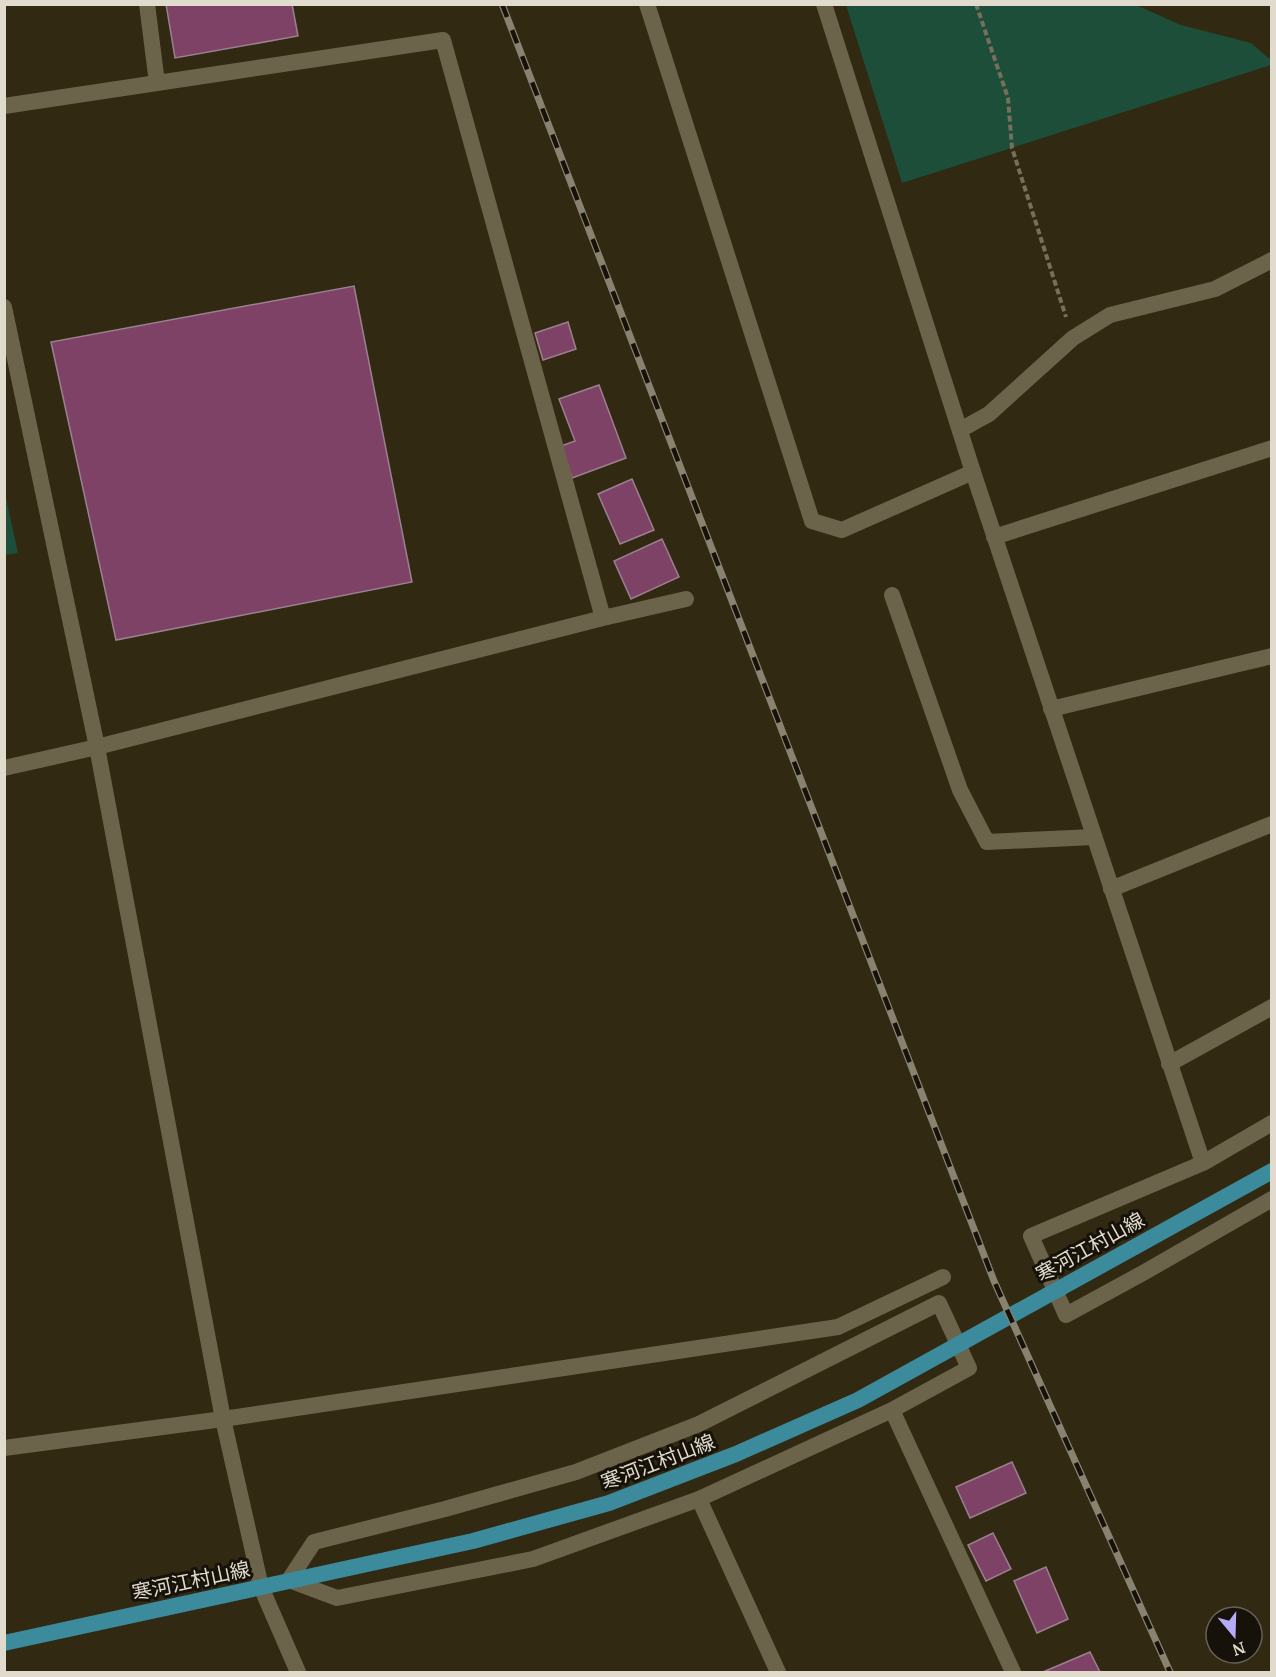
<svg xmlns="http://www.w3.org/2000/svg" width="1276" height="1677" font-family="'PT Serif','Noto Sans JP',serif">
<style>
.green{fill:#1c4e39}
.building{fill:#7f4267;stroke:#9b808f;stroke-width:1.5}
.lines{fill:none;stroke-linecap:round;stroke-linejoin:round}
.path{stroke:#766f5c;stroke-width:4;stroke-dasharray:6 3;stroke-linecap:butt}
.minor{stroke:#6b634a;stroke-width:16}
.tertiary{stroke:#6b634a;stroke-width:16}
.primary{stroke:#3b8b9d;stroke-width:16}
.rail-casing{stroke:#898270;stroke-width:7}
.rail{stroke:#161209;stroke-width:4.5;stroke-dasharray:14;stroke-linecap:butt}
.labels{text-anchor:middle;stroke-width:6;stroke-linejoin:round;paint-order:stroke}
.street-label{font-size:20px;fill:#e0dbcd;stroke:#161209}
</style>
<rect width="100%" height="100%" fill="#312912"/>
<path class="green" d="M 846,5 L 1136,5 L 1181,25 L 1251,43 L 1271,60 L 1271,65 L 902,183 Z
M 4,489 L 18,553 L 5,555 L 4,555 Z"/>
<path class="building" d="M 166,4 L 292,4 L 298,36 L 175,58 Z
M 354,286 L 412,582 L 116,640 L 51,342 Z
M 568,322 L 576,349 L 543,360 L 535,333 Z
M 599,385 L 626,458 L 572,478 L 561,446 L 575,441 L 559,399 Z
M 632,479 L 654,530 L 620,544 L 598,494 Z
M 662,539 L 679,577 L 631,599 L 614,561 Z
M 1012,1462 L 1026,1493 L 970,1518 L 956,1487 Z
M 993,1533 L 1011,1569 L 986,1581 L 968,1545 Z
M 1046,1567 L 1068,1619 L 1037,1633 L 1014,1581 Z
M 1090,1652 L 1100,1672 L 1043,1672 Z"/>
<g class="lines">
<path class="path" d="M 976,4 L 1008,98 L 1012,148 L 1066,317"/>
<path class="minor" d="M 147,4 L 157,83
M 647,4 L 812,521 L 842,530 L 973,472 L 1203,1163
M 4,106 L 443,40 L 603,618 L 97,747 L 4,768
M 960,430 L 989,414 L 1073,338 L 1110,315 L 1215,289 L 1272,260
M 994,537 L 1272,448
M 892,595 L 960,790 L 987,842 L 1093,837
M 603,618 L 686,599
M 1051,709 L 1272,656
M 1111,889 L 1272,824
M 1169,1064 L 1272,1007
M 1272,1123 L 1203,1163 L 1031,1236 L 1066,1315 L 1143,1273 L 1272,1199
M 939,1303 L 969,1368 L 892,1410 L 699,1499 L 533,1559 L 337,1598 L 289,1580 L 314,1542 L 445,1509 L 576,1472 L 699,1424 Z
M 892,1410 L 1013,1672
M 4,1448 L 223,1419 L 838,1327 L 943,1277
M 699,1499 L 778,1672"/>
<path class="tertiary" d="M 824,4 L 973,472
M 4,307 L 97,747 L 223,1419 L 261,1587 L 298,1672"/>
<path class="primary" d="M 4,1643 L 473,1541 L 609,1503 L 736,1454 L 858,1400 L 1272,1171"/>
<g class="rail-casing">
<path id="rail" d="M 502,4 L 994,1281 L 1170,1672"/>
</g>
<use href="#rail" class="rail"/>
</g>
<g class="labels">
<g class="street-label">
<text transform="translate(1090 1247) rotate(-29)" y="7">寒河江村山線</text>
<text transform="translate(658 1462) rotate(-21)" y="7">寒河江村山線</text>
<text transform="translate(191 1581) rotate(-12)" y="7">寒河江村山線</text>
</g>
</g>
<rect width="1276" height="1677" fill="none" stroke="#e0dbcd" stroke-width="12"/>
<g transform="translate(1234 1635) rotate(161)"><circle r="28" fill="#161209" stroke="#676257" stroke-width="1.5"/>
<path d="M0-4.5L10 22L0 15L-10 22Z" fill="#b5acf9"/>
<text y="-9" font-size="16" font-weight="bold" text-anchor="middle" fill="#e0dbcd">N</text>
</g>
</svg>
